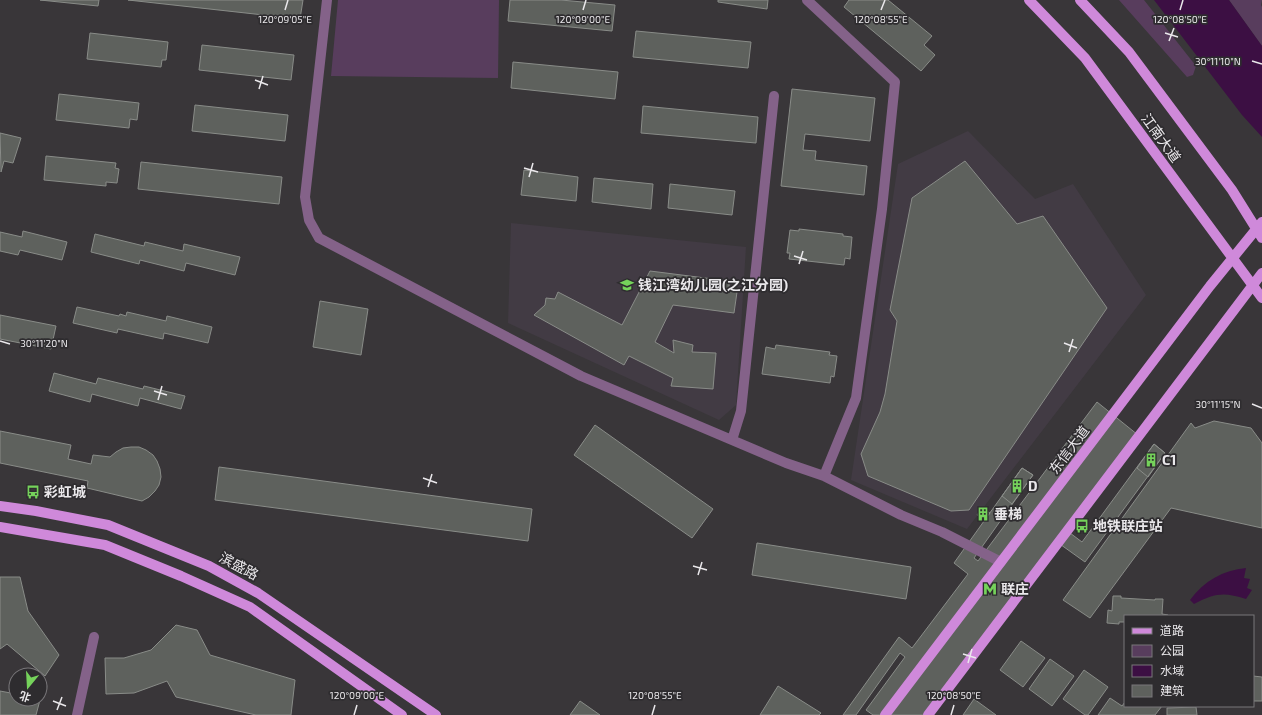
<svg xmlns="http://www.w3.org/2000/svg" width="1262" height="715" font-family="'Exo 2','Noto Sans SC',sans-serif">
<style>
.built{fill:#423b44}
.green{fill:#583d5d}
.water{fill:#3c0f43}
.building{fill:#5e615d;stroke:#898c88}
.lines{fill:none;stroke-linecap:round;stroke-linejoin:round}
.minor{stroke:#846289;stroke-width:10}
.major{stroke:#cf89da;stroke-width:10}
.ticks{fill:none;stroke:#eae8eb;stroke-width:1.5}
.labels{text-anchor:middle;stroke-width:3.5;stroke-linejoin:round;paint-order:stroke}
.street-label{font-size:14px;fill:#eae8eb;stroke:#2e2c2f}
.poi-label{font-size:14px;font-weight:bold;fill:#eae8eb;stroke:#2e2c2f;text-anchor:start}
.ticks-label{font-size:10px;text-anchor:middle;fill:#eae8eb;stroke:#2e2c2f;stroke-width:3.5;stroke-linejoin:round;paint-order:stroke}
</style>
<rect width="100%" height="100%" fill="#393639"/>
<path class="built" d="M 968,131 L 1035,199 L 1073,184 L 1146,295 L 967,529 L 851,480 L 898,164 Z
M 511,223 L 746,247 L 736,405 L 719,420 L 508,323 Z"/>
<path class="green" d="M 338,0 L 499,0 L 498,78 L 331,76 Z
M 1119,0 L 1144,0 L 1196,66 L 1193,75 L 1187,77 Z
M 1229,0 L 1262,0 L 1261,5 L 1262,7 L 1262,46 Z"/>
<path class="water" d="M 1154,0 L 1229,0 L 1262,46 L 1262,137 L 1242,115 Z
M 1246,568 L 1244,578 L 1250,579 L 1247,588 L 1252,590 L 1246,599 C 1224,592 1215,593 1194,604 L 1190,600 C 1204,581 1223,570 1246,568 Z"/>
<path class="building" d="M 40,0 L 99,0 L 98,6 Z
M 128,0 L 303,0 L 300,19 Z
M 510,0 L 561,0 L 615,5 L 612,31 L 508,21 Z
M 718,0 L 768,0 L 767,9 L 718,2 Z
M 849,0 L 888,0 L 932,36 L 924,45 L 935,55 L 921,71 L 844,7 Z
M 636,31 L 751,42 L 748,68 L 633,57 Z
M 90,33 L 168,42 L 166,60 L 162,60 L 161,67 L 87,59 Z
M 202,45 L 294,55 L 291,80 L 199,70 Z
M 513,62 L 618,72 L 615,99 L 511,88 Z
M 792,89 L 875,98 L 870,141 L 805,134 L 803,150 L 816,151 L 815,160 L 867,166 L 864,195 L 781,186 Z
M 59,94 L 139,103 L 137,120 L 130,119 L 129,128 L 56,120 Z
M 195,105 L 288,115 L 285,141 L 192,131 Z
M 643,106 L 758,117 L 756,143 L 641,133 Z
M 0,133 L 21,138 L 13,163 L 4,161 L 1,172 Z
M 46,156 L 116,163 L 115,168 L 119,169 L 117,183 L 106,182 L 106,186 L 44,180 Z
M 965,161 L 1017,224 L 1043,216 L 1107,308 L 969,510 L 951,511 L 868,476 L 861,454 L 880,412 L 885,394 L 897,321 L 890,310 L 912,198 Z
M 141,162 L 282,177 L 279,204 L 138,189 Z
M 524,170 L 578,177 L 576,201 L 521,195 Z
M 594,178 L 653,184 L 651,209 L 592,202 Z
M 670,184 L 735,191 L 732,215 L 668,208 Z
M 799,229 L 843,234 L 843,236 L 852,237 L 850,259 L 845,258 L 844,265 L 789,259 L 790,253 L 787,253 L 790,230 L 799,231 Z
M 23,231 L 67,242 L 62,260 L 20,250 L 18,255 L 0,251 L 0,232 L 22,237 Z
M 95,234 L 144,246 L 145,242 L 183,251 L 184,244 L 240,257 L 235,275 L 186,263 L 184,271 L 140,260 L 139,264 L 91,252 Z
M 650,271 L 729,281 L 729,291 L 737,292 L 734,313 L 673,305 L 655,342 L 674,353 L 673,340 L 693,345 L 692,352 L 716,353 L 713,389 L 671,386 L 673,378 L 629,356 L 624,365 L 534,315 L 545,305 L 546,298 L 555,299 L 558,292 L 622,325 Z
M 320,301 L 368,309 L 361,355 L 313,347 Z
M 77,307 L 119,316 L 120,314 L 126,316 L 127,312 L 166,321 L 167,316 L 212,327 L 208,343 L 164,333 L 163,339 L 118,329 L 117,333 L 73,323 Z
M 0,315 L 56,326 L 51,349 L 0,339 Z
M 776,345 L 830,352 L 829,355 L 837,356 L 834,377 L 831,376 L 830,383 L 762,374 L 766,347 L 775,349 Z
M 54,373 L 96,384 L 98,378 L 143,389 L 144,386 L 185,396 L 181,409 L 140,398 L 138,406 L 92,394 L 90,402 L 49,391 Z
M 1097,402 L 1138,435 L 1066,530 L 1082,542 L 1154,444 L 1165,453 L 1085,562 L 1057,542 L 928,715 L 873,715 L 866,710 L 905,657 L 900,653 L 856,715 L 843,715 L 899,637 L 912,648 L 968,574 L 954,563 L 1022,468 L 1033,475 L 974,558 L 978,561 Z
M 1214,421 L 1251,428 L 1262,443 L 1262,528 L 1171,508 L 1090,618 L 1063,600 L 1191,423 L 1195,428 Z
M 595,425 L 713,509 L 692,538 L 574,455 Z
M 0,431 L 71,445 L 68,459 L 91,464 L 93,455 L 110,457 L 116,452 L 123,448 L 131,447 L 139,447 L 146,450 L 153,455 L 157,461 L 160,469 L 161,477 L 159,485 L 155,491 L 149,497 L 142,501 L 87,488 L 88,481 L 0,463 Z
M 1154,444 L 1165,453 L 1148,477 L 1137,468 Z
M 219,467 L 532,509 L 528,541 L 215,500 Z
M 1022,468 L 1033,475 L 1012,504 L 1002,496 Z
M 982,508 L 990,513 L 984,521 L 977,515 Z
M 757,543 L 911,567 L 906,599 L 752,575 Z
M 0,577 L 20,577 L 28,611 L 59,655 L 45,676 L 7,644 L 0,649 Z
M 1113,596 L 1121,596 L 1121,598 L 1155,600 L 1155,599 L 1163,599 L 1162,614 L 1168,615 L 1168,616 L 1125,616 L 1125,622 L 1119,622 L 1119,624 L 1107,623 L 1108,610 L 1112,611 Z
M 176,625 L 197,630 L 210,655 L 295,680 L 291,715 L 256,715 L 176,697 L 167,681 L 134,693 L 106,694 L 105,658 L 124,658 L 151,650 Z
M 1021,641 L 1045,658 L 1023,687 L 1000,670 Z
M 1050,659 L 1074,676 L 1052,706 L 1029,689 Z
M 1084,670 L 1108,687 L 1088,715 L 1085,715 L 1063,699 Z
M 1253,676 L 1262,677 L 1262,701 L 1253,701 Z
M 778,686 L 821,713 L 819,715 L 760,715 Z
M 0,691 L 16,694 L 16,699 L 40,700 L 36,715 L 0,715 Z
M 1110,698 L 1122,706 L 1125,702 L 1125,706 L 1162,706 L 1155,715 L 1098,715 Z
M 974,699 L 996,715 L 963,715 Z
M 580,701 L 600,715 L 570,715 Z
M 1196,707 L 1197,715 L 1167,715 L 1167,708 Z"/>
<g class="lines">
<path class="minor" d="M 327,0 L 305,197 L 309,220 L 319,238 L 581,376 L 786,463 L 824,476 L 901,515 L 942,532 L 1001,562
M 807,0 L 895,82 L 882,209 L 856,398 L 824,476
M 732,440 L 741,411 L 774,96
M 77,715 L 94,637"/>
<path class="major" d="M 1029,0 L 1085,58 L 1262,298
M 1080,0 L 1129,52 L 1232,190 L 1262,238
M 0,506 L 36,511 L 108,525 L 209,566 L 258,593 L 436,715
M 0,527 L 105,545 L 181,576 L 250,607 L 402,715
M 885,715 L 1210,286 L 1262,222
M 928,715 L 1262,273"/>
</g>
<path class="ticks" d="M 285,10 L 288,0M 583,10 L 586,0M 881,10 L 885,0M 1180,10 L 1183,0M 1165,33 L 1178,37M 1169,41 L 1174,28M 1252,61 L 1262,64M 255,80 L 268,85M 259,89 L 263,76M 524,168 L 538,172M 529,177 L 533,163M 794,256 L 807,260M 799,264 L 803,251M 0,341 L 10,344M 1064,343 L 1077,348M 1069,352 L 1073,339M 154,391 L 167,395M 158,400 L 162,386M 1252,404 L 1262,408M 423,478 L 437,483M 428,487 L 432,474M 693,566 L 707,570M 698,575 L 702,562M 963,654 L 976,658M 968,663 L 972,649M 53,701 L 66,706M 57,710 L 62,697M 354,715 L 357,705M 652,715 L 655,705M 951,715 L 954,705"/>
<defs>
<g id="school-bare" transform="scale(1.08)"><path d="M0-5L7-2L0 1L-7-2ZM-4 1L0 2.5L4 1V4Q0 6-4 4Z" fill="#75d25b" stroke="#2e2c2f" stroke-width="2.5" paint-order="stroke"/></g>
<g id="building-bare" transform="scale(1.08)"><path d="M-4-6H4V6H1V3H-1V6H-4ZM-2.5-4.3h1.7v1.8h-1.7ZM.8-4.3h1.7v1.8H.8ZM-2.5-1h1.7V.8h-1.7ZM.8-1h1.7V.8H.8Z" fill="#75d25b" stroke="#2e2c2f" stroke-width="2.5" paint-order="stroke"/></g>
<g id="bus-bare" transform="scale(1.08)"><path d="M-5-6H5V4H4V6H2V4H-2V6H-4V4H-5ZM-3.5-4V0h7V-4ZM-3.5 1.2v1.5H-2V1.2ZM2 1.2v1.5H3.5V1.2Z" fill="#75d25b" stroke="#2e2c2f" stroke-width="2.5" paint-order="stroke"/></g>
<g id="metro-bare" transform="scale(1.08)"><path d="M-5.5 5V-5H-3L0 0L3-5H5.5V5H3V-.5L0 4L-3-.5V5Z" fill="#75d25b" stroke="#2e2c2f" stroke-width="2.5" paint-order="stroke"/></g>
</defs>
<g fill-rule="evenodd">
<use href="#school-bare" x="627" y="285"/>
<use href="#building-bare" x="1151" y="460"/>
<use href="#building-bare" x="1017" y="486"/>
<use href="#bus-bare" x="33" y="492"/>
<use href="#building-bare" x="983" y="514"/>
<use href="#bus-bare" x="1082" y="526"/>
<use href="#metro-bare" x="990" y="589"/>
</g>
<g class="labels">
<g class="street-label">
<text transform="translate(1161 138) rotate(54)" y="5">江南大道</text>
<text transform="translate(1069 450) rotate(-53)" y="5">东信大道</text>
<text transform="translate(239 566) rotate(28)" y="5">滨盛路</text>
</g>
<g class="poi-label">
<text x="638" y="290">钱江湾幼儿园(之江分园)</text>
<text x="1162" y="465">C1</text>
<text x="1028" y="491">D</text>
<text x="44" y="497">彩虹城</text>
<text x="994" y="519">垂梯</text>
<text x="1093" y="531">地铁联庄站</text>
<text x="1001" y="594">联庄</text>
</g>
</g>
<g class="ticks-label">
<text x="285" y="23">120°09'05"E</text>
<text x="583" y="23">120°09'00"E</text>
<text x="881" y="23">120°08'55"E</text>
<text x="1180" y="23">120°08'50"E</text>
<text x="1218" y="65">30°11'10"N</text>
<text x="44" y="347">30°11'20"N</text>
<text x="1218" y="408">30°11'15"N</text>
<text x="357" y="699">120°09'00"E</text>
<text x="655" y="699">120°08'55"E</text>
<text x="954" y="699">120°08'50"E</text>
</g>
<rect x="1124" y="615" width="130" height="92" fill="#2e2c2f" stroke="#79777a"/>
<rect x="1132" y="628" width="20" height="6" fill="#cf89da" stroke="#79777a"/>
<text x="1160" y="635" font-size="12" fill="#eae8eb">道路</text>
<rect x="1132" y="645" width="20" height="12" fill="#583d5d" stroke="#79777a"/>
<text x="1160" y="655" font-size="12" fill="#eae8eb">公园</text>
<rect x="1132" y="665" width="20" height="12" fill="#3c0f43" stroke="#79777a"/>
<text x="1160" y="675" font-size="12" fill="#eae8eb">水域</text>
<rect x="1132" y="685" width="20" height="12" fill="#5e615d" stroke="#79777a"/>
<text x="1160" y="695" font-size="12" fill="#eae8eb">建筑</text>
<g transform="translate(28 687) rotate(198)"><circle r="19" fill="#2e2c2f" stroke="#79777a"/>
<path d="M0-3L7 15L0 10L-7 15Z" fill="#75d25b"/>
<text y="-6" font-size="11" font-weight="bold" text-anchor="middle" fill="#eae8eb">北</text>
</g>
</svg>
